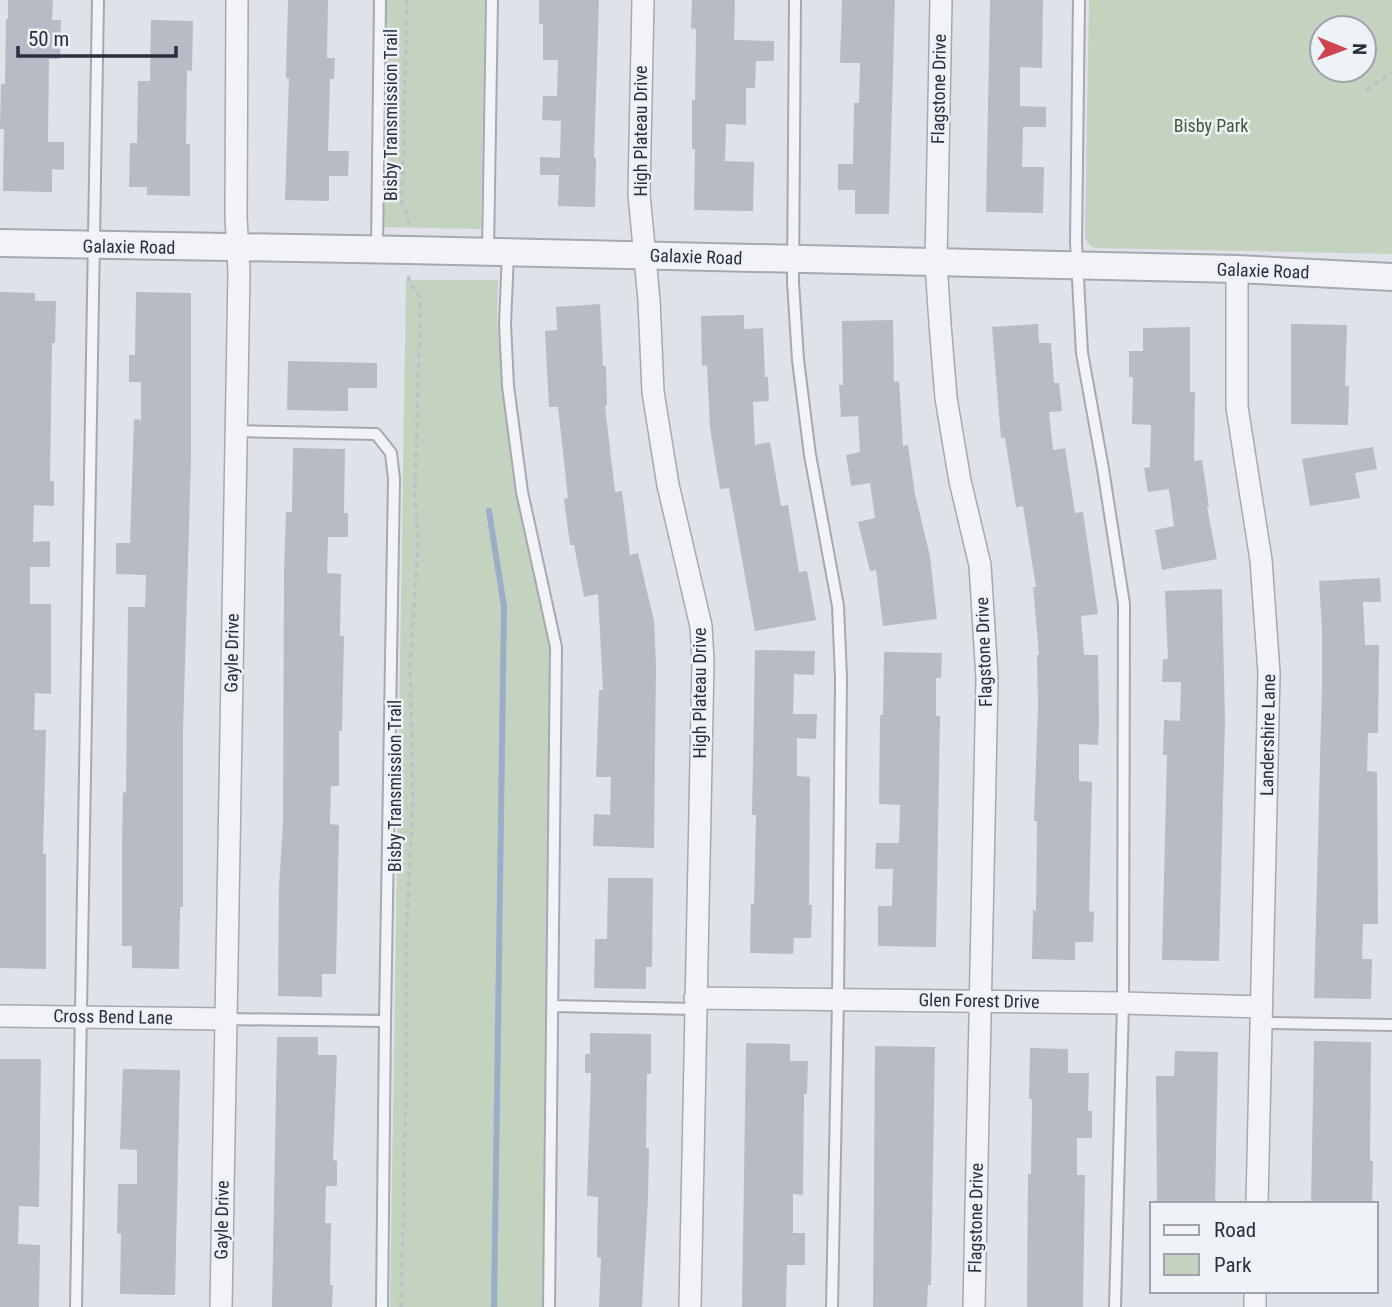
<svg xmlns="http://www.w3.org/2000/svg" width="1392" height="1307" font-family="'Roboto Condensed',sans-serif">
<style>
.green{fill:#c4d2c0;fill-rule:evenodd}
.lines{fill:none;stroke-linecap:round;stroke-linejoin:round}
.stream{stroke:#9aaec8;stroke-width:6}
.building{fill:#b6bbc5}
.service-casing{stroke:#a4a9b2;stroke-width:14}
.minor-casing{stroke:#a4a9b2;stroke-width:24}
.tertiary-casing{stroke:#a4a9b2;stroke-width:30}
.path{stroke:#bdc0c6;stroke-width:3.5;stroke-dasharray:5 5;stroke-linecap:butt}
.service{stroke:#f1f3f6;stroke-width:10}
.minor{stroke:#f1f3f6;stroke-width:21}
.tertiary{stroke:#f1f3f6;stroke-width:26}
.labels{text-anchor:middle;stroke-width:5;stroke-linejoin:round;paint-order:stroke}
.street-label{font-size:18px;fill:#282f3f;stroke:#eef1f6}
.park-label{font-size:18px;fill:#3a5b35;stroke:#eef1f6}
</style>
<rect width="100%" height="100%" fill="#dfe2e8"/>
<path class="green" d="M 386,0 L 485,0 L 481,229 L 382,227 Z
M 1089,0 L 1392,0 L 1392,254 L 1094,248 C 1087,244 1086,241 1085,233 ZM 1364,28 L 1364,70 L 1322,70 L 1322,28 Z
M 406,280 L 498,280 L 497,321 L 517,497 L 555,651 L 544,1307 L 390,1307 Z"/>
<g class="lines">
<path class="stream" d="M 489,511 L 504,607 L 494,1307"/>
</g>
<path class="building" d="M 8,0 L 53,0 L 52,20 L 61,20 L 60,59 L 49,59 L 48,142 L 64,142 L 64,170 L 52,169 L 52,192 L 3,191 L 4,129 L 0,129 L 1,84 L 5,84 L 6,19 L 8,19 Z
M 288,0 L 328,0 L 327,58 L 335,58 L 334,79 L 330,79 L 328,151 L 349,151 L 348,176 L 329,176 L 329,201 L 285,200 L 289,78 L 286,78 Z
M 539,0 L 599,0 L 594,158 L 596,158 L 595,207 L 558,206 L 559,175 L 540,175 L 540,157 L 560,158 L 561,121 L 542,120 L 543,96 L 557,96 L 558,60 L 543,60 L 543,24 L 539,24 Z
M 692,0 L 735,0 L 734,40 L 774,41 L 774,61 L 756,61 L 755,88 L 746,88 L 746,125 L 726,124 L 725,161 L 754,162 L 753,211 L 694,210 L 695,149 L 692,149 L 692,100 L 695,100 L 696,29 L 691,28 Z
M 842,0 L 895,0 L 889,214 L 855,214 L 855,190 L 838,190 L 838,164 L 853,164 L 854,103 L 859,103 L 860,63 L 840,63 Z
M 990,0 L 1043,0 L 1042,68 L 1020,67 L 1020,106 L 1046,107 L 1046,127 L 1023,127 L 1022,167 L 1044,167 L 1043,213 L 986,212 Z
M 151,20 L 193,21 L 192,71 L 187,70 L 186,144 L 190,144 L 190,196 L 147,195 L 147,187 L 129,187 L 130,143 L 137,143 L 138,81 L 150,81 Z
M 0,292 L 35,293 L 35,301 L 56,301 L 55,343 L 52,343 L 50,481 L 54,481 L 54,506 L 34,505 L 33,542 L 50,541 L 50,567 L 30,567 L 30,604 L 51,604 L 51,694 L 35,693 L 34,730 L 46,730 L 43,854 L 46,854 L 46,969 L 0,968 Z
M 136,292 L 191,293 L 191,458 L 183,731 L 183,907 L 180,907 L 179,969 L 132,968 L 132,946 L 122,946 L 122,844 L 123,792 L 126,793 L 128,607 L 145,607 L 146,575 L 116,574 L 116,543 L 130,543 L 134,419 L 141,420 L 141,382 L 129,382 L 129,355 L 135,355 Z
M 600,304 L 603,366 L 606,366 L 607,406 L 605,406 L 615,492 L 622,491 L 630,555 L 638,553 L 654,621 L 656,665 L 654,848 L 593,846 L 594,814 L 610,815 L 611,777 L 596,777 L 599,690 L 603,690 L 598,594 L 584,597 L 574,545 L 570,545 L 564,499 L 568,498 L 558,407 L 549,407 L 545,331 L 557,330 L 556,307 Z
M 744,315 L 744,329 L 763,328 L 765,377 L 768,377 L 769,401 L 753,402 L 755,445 L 770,442 L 781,506 L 788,505 L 799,572 L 807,571 L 816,620 L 755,631 L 729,488 L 720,489 L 710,428 L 707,365 L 702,366 L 701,316 Z
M 893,320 L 894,382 L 899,381 L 903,446 L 908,445 L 915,494 L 930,556 L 937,619 L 883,626 L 876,570 L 870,571 L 858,522 L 875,518 L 870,483 L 851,486 L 846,455 L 860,452 L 858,416 L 841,417 L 839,385 L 843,385 L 842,321 Z
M 1038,324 L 1039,343 L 1051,343 L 1054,383 L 1059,383 L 1062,411 L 1049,412 L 1053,450 L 1065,448 L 1075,513 L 1083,512 L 1098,614 L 1081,616 L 1084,655 L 1098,655 L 1099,723 L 1098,745 L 1079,744 L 1079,781 L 1092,782 L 1089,911 L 1094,912 L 1093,942 L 1075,942 L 1075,960 L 1032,959 L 1033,910 L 1036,911 L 1037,821 L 1034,821 L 1038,706 L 1037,655 L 1039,655 L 1033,587 L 1036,587 L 1023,506 L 1016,507 L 1005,438 L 1001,438 L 992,327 Z
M 1291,324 L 1347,325 L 1345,386 L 1349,386 L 1348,425 L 1291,424 Z
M 1190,327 L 1190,392 L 1195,392 L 1194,461 L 1202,460 L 1209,507 L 1207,507 L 1217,559 L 1162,570 L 1155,530 L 1174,526 L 1169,489 L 1148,492 L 1144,468 L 1150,467 L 1151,425 L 1132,424 L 1133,377 L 1129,377 L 1129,351 L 1143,351 L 1143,328 Z
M 288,361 L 377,363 L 377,388 L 348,388 L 348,411 L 287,410 Z
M 1373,447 L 1377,469 L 1355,473 L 1360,498 L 1310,506 L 1302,459 Z
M 293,448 L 345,449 L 344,513 L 348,513 L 348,537 L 328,537 L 327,573 L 341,574 L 340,636 L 344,636 L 342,731 L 339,731 L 339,786 L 331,786 L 330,824 L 339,825 L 336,974 L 322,974 L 322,997 L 278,996 L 279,886 L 283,824 L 284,573 L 286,512 L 292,512 Z
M 1380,578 L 1381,602 L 1363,602 L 1365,645 L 1379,645 L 1378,733 L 1368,733 L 1367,771 L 1377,772 L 1378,924 L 1363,924 L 1362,959 L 1372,959 L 1371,999 L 1314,998 L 1322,683 L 1322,631 L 1319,581 Z
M 1222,589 L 1225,721 L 1219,961 L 1162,960 L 1167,755 L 1163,755 L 1164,720 L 1180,721 L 1181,682 L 1162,682 L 1163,659 L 1168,659 L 1165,591 Z
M 755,650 L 815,651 L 814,675 L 794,674 L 793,714 L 817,714 L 816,739 L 797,738 L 797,776 L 810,777 L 809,905 L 812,905 L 811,938 L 794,938 L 793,954 L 750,953 L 751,904 L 754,904 L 756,815 L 752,815 Z
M 884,652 L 942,653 L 941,678 L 936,678 L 936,716 L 940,716 L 936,947 L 878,946 L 878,906 L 892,906 L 893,869 L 875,869 L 876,843 L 899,843 L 900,805 L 879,804 L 880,715 L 883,715 Z
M 608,878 L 653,878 L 652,967 L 646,967 L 646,989 L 594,988 L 595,939 L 607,939 Z
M 590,1033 L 651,1034 L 651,1074 L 647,1074 L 646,1148 L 649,1148 L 648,1198 L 642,1307 L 599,1307 L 601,1258 L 597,1257 L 598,1197 L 587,1196 L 591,1073 L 585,1073 L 585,1054 L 590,1054 Z
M 277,1037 L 318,1037 L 318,1055 L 337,1055 L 333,1160 L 337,1161 L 337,1186 L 326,1186 L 325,1223 L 331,1223 L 330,1285 L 333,1285 L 332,1307 L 272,1307 Z
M 1314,1041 L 1371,1042 L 1370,1161 L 1373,1161 L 1372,1204 L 1311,1204 Z
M 746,1043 L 790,1044 L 790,1061 L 808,1061 L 807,1094 L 804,1094 L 803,1195 L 793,1194 L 793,1233 L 805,1233 L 805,1265 L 787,1265 L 786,1307 L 742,1307 Z
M 875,1046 L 935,1047 L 931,1285 L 928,1285 L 927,1307 L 873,1307 Z
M 1030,1048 L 1068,1049 L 1068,1073 L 1089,1073 L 1088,1111 L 1092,1111 L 1092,1138 L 1077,1138 L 1077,1175 L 1085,1175 L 1083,1307 L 1027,1307 L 1028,1174 L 1031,1174 L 1032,1099 L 1029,1099 Z
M 1175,1051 L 1218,1052 L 1215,1204 L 1157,1204 L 1156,1076 L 1174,1076 Z
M 0,1059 L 41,1059 L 39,1207 L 19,1206 L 18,1244 L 40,1245 L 39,1307 L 0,1307 Z
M 123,1069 L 180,1070 L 175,1295 L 120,1294 L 121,1234 L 117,1233 L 118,1184 L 137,1184 L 137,1150 L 120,1149 Z"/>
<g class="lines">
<g class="service-casing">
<path id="service" d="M 795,0 L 793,282 L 798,360 L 810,455 L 838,606 L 841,678 L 838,998 L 832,1307
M 1079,0 L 1076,242 L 1082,353 L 1103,469 L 1124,604 L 1123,1003 L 1115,1307
M 377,249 L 380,0
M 488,253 L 492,0
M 508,253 L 505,324 L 508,386 L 522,492 L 556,647 L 549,1307
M 553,1006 L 694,1009
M 226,1019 L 385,1021 L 394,479 L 391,453 L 376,434 L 236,431
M 1263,1023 L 1392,1025
M 76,1307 L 98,0
M 382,1307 L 385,1021"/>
</g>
<g class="minor-casing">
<path id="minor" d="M 643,0 L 639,194 L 649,300 L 653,392 L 668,485 L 701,626 L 703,661 L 690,1307
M 941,0 L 936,263 L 940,324 L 946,398 L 960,481 L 980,565 L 987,678 L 974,1307
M 1237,269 L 1237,407 L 1261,560 L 1269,673 L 1257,1204
M 695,998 L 1123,1003 L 1262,1007
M 0,1016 L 226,1019
M 221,1307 L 239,272 L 236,217 L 237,0
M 1255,1307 L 1255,1291"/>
</g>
<g class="tertiary-casing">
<path id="tertiary" d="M 0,243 L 408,250 L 1237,269 L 1392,277"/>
</g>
<path class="path" d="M 407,0 L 402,203 L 408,216 L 409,227
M 1366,90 L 1392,73
M 401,1307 L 406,1096 L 406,944 L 413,798 L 410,667 L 418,547 L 415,491 L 420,314 L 420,297 L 409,282 L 408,273"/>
<use href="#service" class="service"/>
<use href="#minor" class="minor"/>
<use href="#tertiary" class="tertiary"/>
</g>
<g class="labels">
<g class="street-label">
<text transform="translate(939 89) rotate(-89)" y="6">Flagstone Drive</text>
<text transform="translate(391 115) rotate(-90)" y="6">Bisby Transmission Trail</text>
<text transform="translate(641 131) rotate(-90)" y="6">High Plateau Drive</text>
<text transform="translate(129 247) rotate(1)" y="6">Galaxie Road</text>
<text transform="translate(696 257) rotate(2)" y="6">Galaxie Road</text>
<text transform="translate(1263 271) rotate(2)" y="6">Galaxie Road</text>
<text transform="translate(984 652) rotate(-92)" y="6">Flagstone Drive</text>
<text transform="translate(232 653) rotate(-89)" y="6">Gayle Drive</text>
<text transform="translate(700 693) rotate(-90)" y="6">High Plateau Drive</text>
<text transform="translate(1268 735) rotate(-89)" y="6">Landershire Lane</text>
<text transform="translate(395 786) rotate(-90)" y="6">Bisby Transmission Trail</text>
<text transform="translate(979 1001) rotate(1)" y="6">Glen Forest Drive</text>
<text transform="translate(113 1017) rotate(1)" y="6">Cross Bend Lane</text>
<text transform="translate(976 1218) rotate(-89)" y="6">Flagstone Drive</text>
<text transform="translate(222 1220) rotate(-89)" y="6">Gayle Drive</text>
</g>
<g class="park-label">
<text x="1211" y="132">Bisby Park</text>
</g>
</g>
<rect x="1150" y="1202" width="228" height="91" fill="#eef1f6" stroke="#9fa3ad" stroke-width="2"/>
<rect x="1164" y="1225" width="35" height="10" fill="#f1f3f6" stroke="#9fa3ad" stroke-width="2"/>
<text x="1214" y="1237" font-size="21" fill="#282f3f">Road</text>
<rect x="1164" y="1254" width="35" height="21" fill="#c4d2c0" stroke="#9fa3ad" stroke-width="2"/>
<text x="1214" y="1272" font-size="21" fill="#282f3f">Park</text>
<g transform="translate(1343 49) rotate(91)"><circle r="33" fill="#eef1f6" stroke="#9fa3ad" stroke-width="2"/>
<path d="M0-5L12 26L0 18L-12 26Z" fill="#cd4452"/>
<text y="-10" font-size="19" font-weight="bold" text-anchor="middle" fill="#282f3f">N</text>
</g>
<path d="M18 46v10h158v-10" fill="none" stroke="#282f3f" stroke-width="3.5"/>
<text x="28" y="46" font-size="21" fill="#282f3f" stroke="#eef1f6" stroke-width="5" paint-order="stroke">50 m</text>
</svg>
